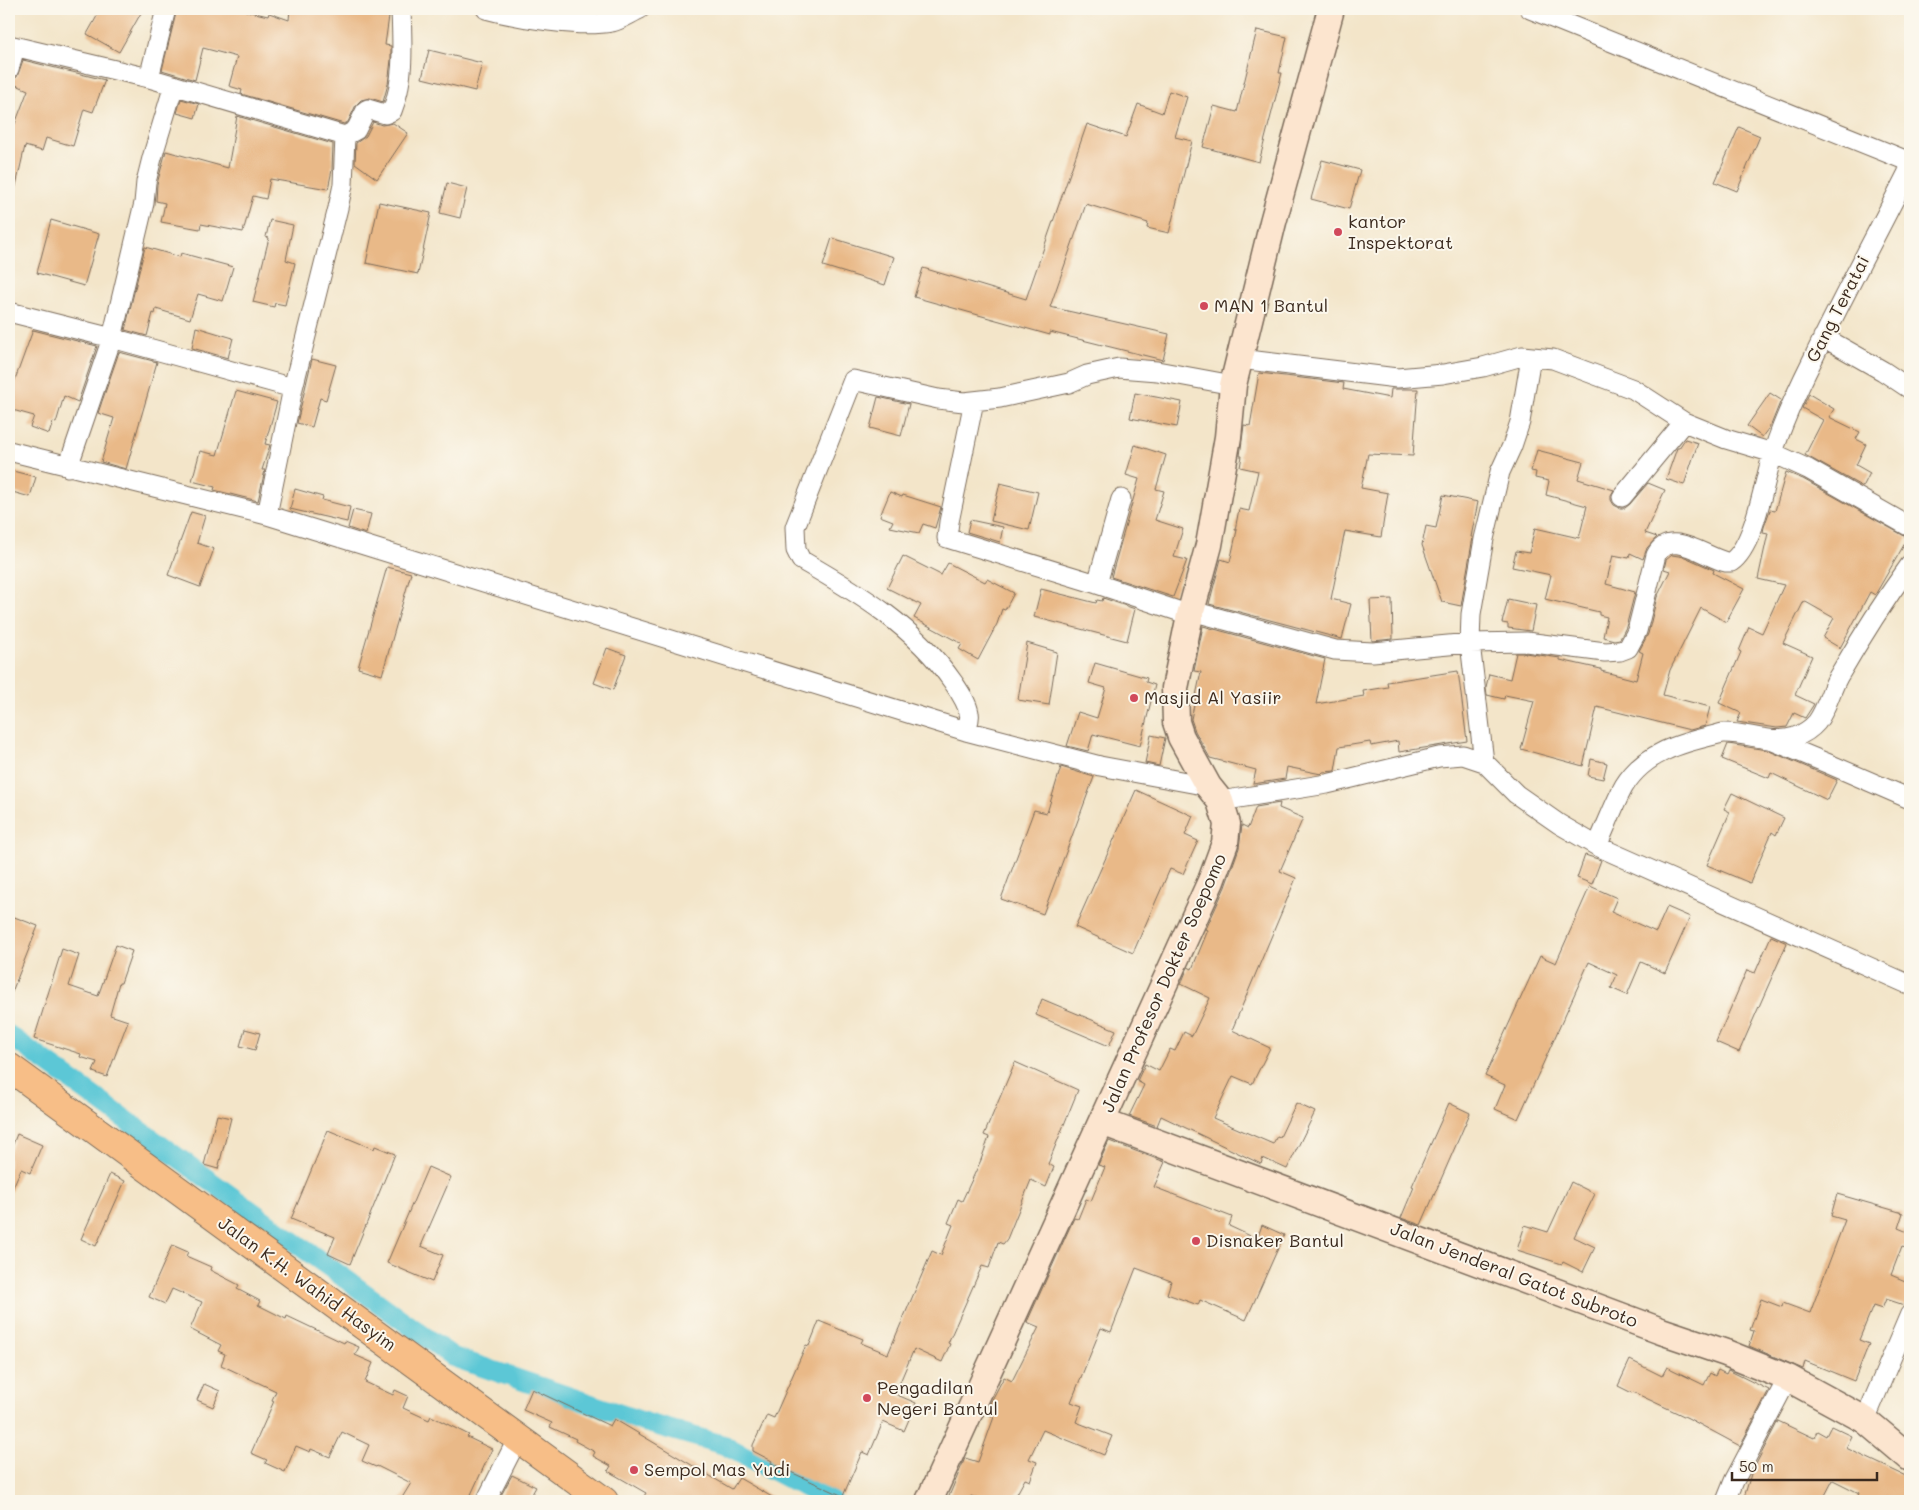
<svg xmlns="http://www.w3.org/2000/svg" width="1919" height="1510" font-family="Mali,sans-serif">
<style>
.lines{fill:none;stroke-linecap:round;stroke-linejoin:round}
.canal{stroke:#5cc7d6;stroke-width:20}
.building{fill:#e9b988}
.street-casing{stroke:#7b6b5a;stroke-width:21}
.secondary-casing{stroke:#7b6b5a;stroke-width:29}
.primary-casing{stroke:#7b6b5a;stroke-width:30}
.street{stroke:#fff;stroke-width:19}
.secondary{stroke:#fce5cf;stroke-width:26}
.primary{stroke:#f7be87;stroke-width:28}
.poi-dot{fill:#d1495b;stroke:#fbf7ec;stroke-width:2}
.labels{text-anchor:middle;stroke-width:4;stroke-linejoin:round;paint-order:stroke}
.poi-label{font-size:18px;fill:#3b2a1e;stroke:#fbf7ec;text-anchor:start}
.street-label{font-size:18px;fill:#3b2a1e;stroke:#fbf7ec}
</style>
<rect width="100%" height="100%" fill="#fbf7ec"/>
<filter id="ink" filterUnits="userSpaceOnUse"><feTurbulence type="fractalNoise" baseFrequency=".02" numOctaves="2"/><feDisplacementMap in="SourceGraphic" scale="10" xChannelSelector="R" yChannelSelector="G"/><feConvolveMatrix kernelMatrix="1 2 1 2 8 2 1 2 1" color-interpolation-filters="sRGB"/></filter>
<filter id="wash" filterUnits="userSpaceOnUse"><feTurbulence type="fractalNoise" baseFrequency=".0096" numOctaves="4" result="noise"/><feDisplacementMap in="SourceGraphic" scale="20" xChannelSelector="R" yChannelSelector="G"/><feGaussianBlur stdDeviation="1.12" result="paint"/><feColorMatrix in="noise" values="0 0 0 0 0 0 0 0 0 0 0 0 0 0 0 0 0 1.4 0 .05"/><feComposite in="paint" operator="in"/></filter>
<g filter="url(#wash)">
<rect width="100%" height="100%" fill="#f3e5c9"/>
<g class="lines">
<path class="canal" d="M 9,1035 L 453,1357 L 644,1422 L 724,1445 L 831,1501"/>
</g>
<g id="blocks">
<path class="building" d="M 101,9 L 133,9 L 141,13 L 119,52 L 87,34 Z
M 177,9 L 238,9 L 268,16 L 269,13 L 289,20 L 290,9 L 390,9 L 385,45 L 391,46 L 391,60 L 388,84 L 383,102 L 370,98 L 361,100 L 356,105 L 348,122 L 344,124 L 241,94 L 242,90 L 229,86 L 237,57 L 203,48 L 195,80 L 162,70 Z
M 1257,30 L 1287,37 L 1279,73 L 1282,73 L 1259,162 L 1203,147 L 1214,106 L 1237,112 Z
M 429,50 L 482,63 L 475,91 L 422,78 Z
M 23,60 L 105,80 L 93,112 L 84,109 L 73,146 L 46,138 L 42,151 L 25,146 L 15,190 L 9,190 L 9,122 L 15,124 L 28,90 L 9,82 L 9,80 L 17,77 Z
M 1169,91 L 1187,97 L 1175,137 L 1192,141 L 1169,233 L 1147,228 L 1148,223 L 1086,204 L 1050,307 L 1169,334 L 1163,360 L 1050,332 L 1050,335 L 914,297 L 923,268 L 1026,299 L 1087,124 L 1126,137 L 1138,104 L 1162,113 Z
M 181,99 L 199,104 L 195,118 L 177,113 Z
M 237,116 L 333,144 L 332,170 L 328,189 L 270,179 L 266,199 L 253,196 L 243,232 L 201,224 L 200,229 L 161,222 L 165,203 L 156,201 L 157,184 L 166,151 L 228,168 Z
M 373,122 L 382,125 L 393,123 L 408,133 L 377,179 L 355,163 L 356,143 L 366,136 Z
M 1739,127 L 1760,136 L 1737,191 L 1715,182 Z
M 1322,160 L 1360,170 L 1349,209 L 1311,199 Z
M 447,183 L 467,188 L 460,218 L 440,213 Z
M 379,202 L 431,213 L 418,274 L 366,263 Z
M 51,220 L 99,234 L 84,286 L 37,273 Z
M 270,220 L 293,225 L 286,260 L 295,263 L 285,305 L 275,303 L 274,307 L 253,302 L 269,238 L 266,237 Z
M 832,238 L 894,257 L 885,285 L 823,266 Z
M 145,247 L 180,257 L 181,253 L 233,267 L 223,301 L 198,294 L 190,319 L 156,309 L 155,314 L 153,313 L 147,336 L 125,330 Z
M 196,327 L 233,338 L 228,358 L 192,348 Z
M 33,330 L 97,346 L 78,402 L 64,396 L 56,423 L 53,422 L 49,434 L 30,427 L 34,416 L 9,409 L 9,399 L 13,385 Z
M 119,352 L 157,362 L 126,469 L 101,462 L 114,418 L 98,413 Z
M 312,359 L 336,365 L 326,400 L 320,398 L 312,427 L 297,423 Z
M 1259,373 L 1344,383 L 1343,389 L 1390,398 L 1391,389 L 1418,389 L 1413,456 L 1368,454 L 1361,488 L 1388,493 L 1381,537 L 1345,531 L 1331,599 L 1351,604 L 1342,639 L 1209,604 L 1221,559 L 1230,562 L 1237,530 L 1235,530 L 1239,509 L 1249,511 L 1258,471 L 1240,467 L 1242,456 L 1240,456 L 1244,425 L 1250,426 Z
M 236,391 L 277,402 L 265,444 L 270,445 L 262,470 L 265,470 L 258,501 L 214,490 L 215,487 L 192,481 L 200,451 L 217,455 Z
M 1135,393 L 1182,402 L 1177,427 L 1130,418 Z
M 1770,393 L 1781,400 L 1771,425 L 1762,437 L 1747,426 Z
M 1809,394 L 1834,409 L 1829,417 L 1860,432 L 1856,439 L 1866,444 L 1856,465 L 1870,473 L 1863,487 L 1805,455 L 1823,420 L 1802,408 Z
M 878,397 L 909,404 L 901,436 L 870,428 Z
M 1685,439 L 1698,443 L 1684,485 L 1666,479 L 1677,448 L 1679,448 Z
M 1135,445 L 1166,455 L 1156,489 L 1164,491 L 1155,520 L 1183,529 L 1174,557 L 1187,560 L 1173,597 L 1111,577 L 1139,479 L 1126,475 Z
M 1537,450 L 1583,462 L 1578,479 L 1614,490 L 1611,495 L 1611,500 L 1614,505 L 1620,508 L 1625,508 L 1630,504 L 1648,483 L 1665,490 L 1645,533 L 1657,537 L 1647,548 L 1643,559 L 1630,553 L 1629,558 L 1613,555 L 1606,584 L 1635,592 L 1626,627 L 1620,639 L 1614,640 L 1603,637 L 1607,617 L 1599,615 L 1599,612 L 1545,599 L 1551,575 L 1512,567 L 1516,551 L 1529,553 L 1535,528 L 1579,538 L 1587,506 L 1546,495 L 1549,481 L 1535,478 L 1536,472 L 1531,471 Z
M 9,470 L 36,477 L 30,497 L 9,491 Z
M 1786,472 L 1803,479 L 1908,538 L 1875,595 L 1870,592 L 1840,648 L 1823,638 L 1834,618 L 1804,601 L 1783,643 L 1812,656 L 1795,695 L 1814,704 L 1805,718 L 1794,713 L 1787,727 L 1777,728 L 1737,722 L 1741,713 L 1719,703 L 1741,652 L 1739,651 L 1749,627 L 1762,633 L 1784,585 L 1758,579 L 1768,533 L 1763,532 L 1764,527 L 1770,510 L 1775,511 Z
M 1000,483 L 1038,492 L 1029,530 L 991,521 Z
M 295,489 L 323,497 L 322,500 L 350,507 L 347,522 L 290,509 Z
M 890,492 L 902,497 L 903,495 L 941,507 L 935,528 L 923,524 L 919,533 L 890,527 L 893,521 L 880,516 Z
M 1443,495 L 1478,502 L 1471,537 L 1473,537 L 1461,606 L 1442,602 L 1422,545 L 1426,526 L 1436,528 Z
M 353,510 L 371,514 L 366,534 L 348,528 Z
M 191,512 L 205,516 L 197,543 L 214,549 L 200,587 L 168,575 Z
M 970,520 L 1003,527 L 1000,542 L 967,532 Z
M 1672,555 L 1685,557 L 1714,570 L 1713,573 L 1744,589 L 1726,622 L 1701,608 L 1670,670 L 1663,695 L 1710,707 L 1705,726 L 1690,730 L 1597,707 L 1583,766 L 1521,749 L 1534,701 L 1505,695 L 1504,699 L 1487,695 L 1486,687 L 1489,674 L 1510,679 L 1516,653 L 1525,653 L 1560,658 L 1560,660 L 1601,669 L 1601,671 L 1636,680 L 1643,653 L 1639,651 L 1648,634 L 1657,597 L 1670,571 L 1664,569 L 1666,560 Z
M 903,556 L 941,575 L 948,563 L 985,582 L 987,579 L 1014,593 L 1005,610 L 1002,609 L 997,624 L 978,660 L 959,649 L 962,644 L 914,618 L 921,605 L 887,588 Z
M 387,567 L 411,573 L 382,675 L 358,668 Z
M 1041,589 L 1096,603 L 1097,600 L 1102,601 L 1103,598 L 1135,609 L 1127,641 L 1034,617 Z
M 1392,599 L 1393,639 L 1372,641 L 1370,600 Z
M 1508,599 L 1536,605 L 1531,631 L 1508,628 L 1508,624 L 1502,623 Z
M 1203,626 L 1325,659 L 1316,704 L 1364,696 L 1363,691 L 1388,687 L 1387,682 L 1458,671 L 1467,741 L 1399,752 L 1398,741 L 1371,746 L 1370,742 L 1339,747 L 1335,771 L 1323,772 L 1321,774 L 1287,767 L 1285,779 L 1253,784 L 1256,770 L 1210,758 L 1195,731 L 1191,719 L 1201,672 L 1194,671 Z
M 1027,643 L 1057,652 L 1049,705 L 1018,700 Z
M 607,648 L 626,655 L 613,690 L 594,683 Z
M 1095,663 L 1147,678 L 1146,682 L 1155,685 L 1140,746 L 1093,734 L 1088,751 L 1067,746 L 1078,712 L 1097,718 L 1106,688 L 1089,683 Z
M 1151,735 L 1165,738 L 1159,766 L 1145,763 Z
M 1728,744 L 1767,750 L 1837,780 L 1827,800 L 1771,773 L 1769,778 L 1722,759 Z
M 1591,759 L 1607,763 L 1603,779 L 1588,776 Z
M 1061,767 L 1094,777 L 1043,914 L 1001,899 L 1034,810 L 1047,813 Z
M 1136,790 L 1193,816 L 1185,835 L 1198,841 L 1183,874 L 1170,869 L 1133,953 L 1075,927 Z
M 1732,793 L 1784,818 L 1776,835 L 1772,832 L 1750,883 L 1707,865 L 1730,812 L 1724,809 Z
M 1280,803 L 1279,808 L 1303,818 L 1280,871 L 1296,878 L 1232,1030 L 1270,1048 L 1252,1084 L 1233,1076 L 1213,1118 L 1273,1144 L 1277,1136 L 1280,1137 L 1296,1103 L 1315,1112 L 1287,1169 L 1263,1158 L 1261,1164 L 1161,1116 L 1157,1126 L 1129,1116 L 1144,1085 L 1137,1081 L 1145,1064 L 1159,1071 L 1170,1049 L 1175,1051 L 1184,1032 L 1192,1036 L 1210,998 L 1181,984 L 1188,967 L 1192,969 L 1208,930 L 1206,929 L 1225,887 L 1239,848 L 1242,825 L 1248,828 L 1256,807 Z
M 1585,855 L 1601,860 L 1592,884 L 1577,878 Z
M 1590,886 L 1617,898 L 1611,912 L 1656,932 L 1667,907 L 1690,917 L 1665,973 L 1641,962 L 1627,995 L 1611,988 L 1617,975 L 1589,962 L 1518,1119 L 1495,1109 L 1505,1085 L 1485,1076 L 1540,956 L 1556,963 Z
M 9,915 L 38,926 L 10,997 L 9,997 Z
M 1771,936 L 1787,943 L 1739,1052 L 1716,1042 L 1747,970 L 1755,973 Z
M 116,945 L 132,951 L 121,983 L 119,983 L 110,1015 L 128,1021 L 107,1077 L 93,1072 L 97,1062 L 80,1057 L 81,1054 L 34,1039 L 62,949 L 79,955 L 69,986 L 98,996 Z
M 1042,999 L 1116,1030 L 1109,1046 L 1036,1015 Z
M 245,1029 L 260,1033 L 255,1050 L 240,1046 Z
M 1015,1062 L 1078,1090 L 1048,1164 L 1054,1167 L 1046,1187 L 1031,1180 L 1007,1239 L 1003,1244 L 998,1242 L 989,1268 L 982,1266 L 948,1343 L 950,1344 L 942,1362 L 914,1349 L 895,1394 L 916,1403 L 904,1431 L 883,1422 L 869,1455 L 862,1452 L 843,1496 L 771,1463 L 772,1461 L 753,1451 L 753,1445 L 767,1415 L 774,1418 L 806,1345 L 809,1346 L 819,1321 L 863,1339 L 861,1343 L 888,1354 L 932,1251 L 941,1255 L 953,1225 L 948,1223 L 958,1199 L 962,1201 L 981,1160 L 989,1137 L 984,1135 Z
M 1449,1103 L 1470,1113 L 1421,1225 L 1401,1218 L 1414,1187 L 1412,1186 Z
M 217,1115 L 231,1118 L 218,1169 L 204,1165 Z
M 328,1130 L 374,1149 L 375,1146 L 395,1154 L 350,1264 L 328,1254 L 335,1237 L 291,1219 Z
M 17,1134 L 42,1145 L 30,1173 L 21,1169 L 9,1196 L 9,1154 Z
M 1109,1141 L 1165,1162 L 1154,1187 L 1232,1217 L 1229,1226 L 1257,1239 L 1262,1225 L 1284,1235 L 1246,1320 L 1200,1300 L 1198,1305 L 1167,1294 L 1171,1281 L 1136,1268 L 1111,1332 L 1101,1328 L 1071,1402 L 1082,1406 L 1076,1422 L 1112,1436 L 1104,1455 L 1043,1430 L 1029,1459 L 1037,1462 L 1030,1481 L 1025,1479 L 1013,1501 L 982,1501 L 971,1496 L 968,1501 L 947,1501 L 965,1458 L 978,1462 L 994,1417 L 985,1413 L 1004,1377 L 1012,1381 L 1039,1327 L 1027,1322 L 1074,1218 L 1078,1219 L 1086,1199 L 1091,1201 L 1105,1167 L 1098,1165 Z
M 428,1167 L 451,1177 L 421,1246 L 443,1255 L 432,1282 L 387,1263 Z
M 110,1174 L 125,1181 L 96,1246 L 81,1239 Z
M 1571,1182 L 1595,1194 L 1574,1237 L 1595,1247 L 1583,1272 L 1563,1262 L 1562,1264 L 1517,1250 L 1525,1225 L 1548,1232 Z
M 1837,1194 L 1903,1213 L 1898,1228 L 1910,1233 L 1910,1249 L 1902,1246 L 1891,1275 L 1910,1283 L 1910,1297 L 1908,1303 L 1904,1305 L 1886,1299 L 1882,1309 L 1873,1306 L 1859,1340 L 1869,1344 L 1854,1381 L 1805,1361 L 1803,1369 L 1749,1346 L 1754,1331 L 1750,1330 L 1761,1299 L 1782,1307 L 1783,1303 L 1810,1313 L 1845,1220 L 1831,1216 Z
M 172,1245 L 188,1252 L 186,1256 L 211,1267 L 210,1270 L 239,1285 L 237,1289 L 260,1301 L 258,1305 L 286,1319 L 287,1316 L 344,1343 L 345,1341 L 359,1347 L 355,1355 L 373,1363 L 365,1382 L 393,1395 L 395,1390 L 408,1396 L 403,1408 L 429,1420 L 431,1416 L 469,1435 L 467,1437 L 492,1449 L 468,1501 L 400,1501 L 411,1483 L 377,1466 L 376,1467 L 362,1461 L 369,1445 L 342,1432 L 330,1457 L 311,1449 L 310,1452 L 296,1446 L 285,1472 L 265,1463 L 267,1460 L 251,1453 L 274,1401 L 272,1400 L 276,1391 L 221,1365 L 225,1354 L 218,1351 L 221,1345 L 190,1329 L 202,1302 L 172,1289 L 165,1304 L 149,1297 Z
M 1630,1360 L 1662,1376 L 1667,1367 L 1704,1385 L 1710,1373 L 1715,1376 L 1718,1370 L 1726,1374 L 1728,1370 L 1769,1390 L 1740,1446 L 1688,1418 L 1633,1392 L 1632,1393 L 1618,1386 Z
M 204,1384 L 220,1391 L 213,1407 L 197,1400 Z
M 532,1389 L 610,1426 L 614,1419 L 732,1489 L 739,1478 L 779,1501 L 641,1501 L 646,1493 L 608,1471 L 611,1466 L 593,1456 L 595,1452 L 575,1441 L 576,1439 L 550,1427 L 552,1423 L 523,1410 Z
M 1778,1421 L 1814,1438 L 1817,1431 L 1826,1436 L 1831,1426 L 1852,1436 L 1846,1448 L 1910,1478 L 1910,1501 L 1856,1501 L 1859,1493 L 1833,1480 L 1822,1501 L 1743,1501 L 1751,1474 Z
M 512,1475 L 536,1487 L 528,1501 L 498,1501 Z"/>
</g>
</g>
<g filter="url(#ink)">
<use href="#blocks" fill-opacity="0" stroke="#7b6b5a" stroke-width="1"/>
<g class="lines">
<g class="street-casing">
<path id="street" d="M 486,9 C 519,18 579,28 612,22 C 621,20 631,13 640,9
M 1530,9 L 1910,162
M 9,45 L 149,78 L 345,136
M 9,69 L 15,47
M 149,78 L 166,9
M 9,312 L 112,338 L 293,388
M 1823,337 L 1883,371 L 1910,389
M 1240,359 L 1397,378 L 1443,374 L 1483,367 L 1522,356 L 1553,359 L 1633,389 L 1684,422 L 1726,439 L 1773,453 L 1808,469 L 1910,527
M 974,401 L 949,522 L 947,538 L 1097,584 L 1190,615
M 9,451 L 267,515 L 966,731 L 1100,766 L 1208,786
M 68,467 L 112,338 L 144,203 L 146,182 L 152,158 L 174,85
M 1622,497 L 1684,422
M 267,515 L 293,388 L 338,208 L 343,185 L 345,136 L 356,130 L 366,110 L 368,109 L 385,114 L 392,111 C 405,79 402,43 401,9
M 1097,584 L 1121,499
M 1192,611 L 1335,650 L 1373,652 L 1470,643 L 1526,642 L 1605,652 L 1620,651 L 1628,648 L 1637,631 L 1656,555 C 1670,528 1705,557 1726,562 L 1731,562 C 1755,546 1764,480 1773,453 C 1783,421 1798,389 1813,359 C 1844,294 1878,232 1910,168
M 966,731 C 967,726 971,718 969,713 C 967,702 959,691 953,682 C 914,626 860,594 801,560 L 796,550 L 795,527 L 853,380 L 938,399 L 964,402 L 1000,398 L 1069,383 L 1087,375 L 1119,368 L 1157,371 L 1233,385
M 1773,741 L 1829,764 L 1910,799
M 1484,762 L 1470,643 L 1471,614 L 1484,539 L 1500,472 L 1512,446 L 1520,422 L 1531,357
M 1220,801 L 1327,784 L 1439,757 L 1463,755 L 1484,762 L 1516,794 L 1559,824 L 1597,846 L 1910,985
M 1597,846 C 1606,827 1614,804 1624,786 C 1646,750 1686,742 1723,733 C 1747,732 1772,745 1795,737 C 1803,734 1811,729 1817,722 C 1827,708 1830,692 1838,677 C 1860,639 1884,601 1910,565
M 1865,1420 L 1910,1314
M 486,1501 L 518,1438
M 1726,1501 L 1734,1481 L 1788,1378"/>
</g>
<g class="secondary-casing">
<path id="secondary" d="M 1102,1122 L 1661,1331 L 1726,1353 L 1788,1378 L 1865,1420 L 1910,1458
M 929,1501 L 1211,881 L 1225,843 L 1227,824 L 1220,801 L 1208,786 L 1181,737 L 1176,722 L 1175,688 L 1190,615 L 1209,545 L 1228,437 L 1233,385 L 1273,222 L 1331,9"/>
</g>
<g class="primary-casing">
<path id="primary" d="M 9,1067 L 604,1501"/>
</g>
<use href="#street" class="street"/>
<use href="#secondary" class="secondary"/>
<use href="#primary" class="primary"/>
</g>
</g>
<g class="poi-dot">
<circle cx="1338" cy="232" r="5"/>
<circle cx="1204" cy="306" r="5"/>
<circle cx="1134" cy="698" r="5"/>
<circle cx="1196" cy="1241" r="5"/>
<circle cx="867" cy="1398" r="5"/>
<circle cx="634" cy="1470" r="5"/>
</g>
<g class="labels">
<g class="poi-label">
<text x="1348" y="228">kantor<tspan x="1348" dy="21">Inspektorat</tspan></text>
<text x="1214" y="312">MAN 1 Bantul</text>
<text x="1144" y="704">Masjid Al Yasiir</text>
<text x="1206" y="1247">Disnaker Bantul</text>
<text x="877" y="1394">Pengadilan<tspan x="877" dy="21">Negeri Bantul</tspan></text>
<text x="644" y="1476">Sempol Mas Yudi</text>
</g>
<g class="street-label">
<text transform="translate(1838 309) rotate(-63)" y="6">Gang Teratai</text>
<text transform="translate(1164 983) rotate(-66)" y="6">Jalan Profesor Dokter Soepomo</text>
<text transform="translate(1514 1275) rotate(21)" y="6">Jalan Jenderal Gatot Subroto</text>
<text transform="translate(307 1284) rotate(36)" y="6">Jalan K.H. Wahid Hasyim</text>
</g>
</g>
<rect width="1919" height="1510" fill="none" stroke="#fbf7ec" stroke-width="30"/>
<path d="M1732 1472v8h145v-8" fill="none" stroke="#3b2a1e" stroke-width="2.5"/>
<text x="1739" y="1472" font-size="15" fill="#3b2a1e" stroke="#fbf7ec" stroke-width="4" paint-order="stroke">50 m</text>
</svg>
